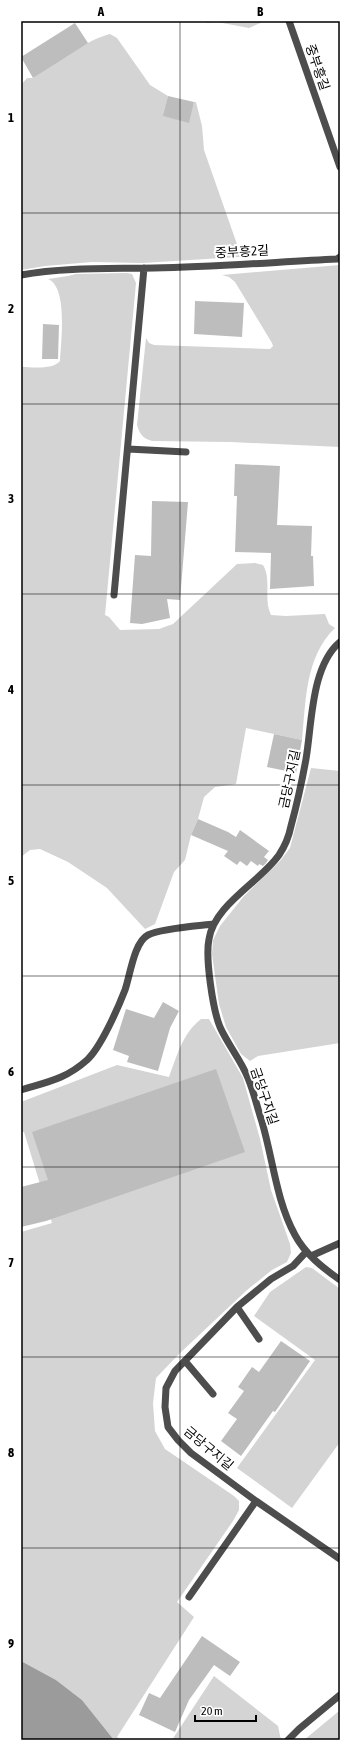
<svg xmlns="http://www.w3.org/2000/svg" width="361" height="1761" font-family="'Asap Condensed','Noto Sans KR',sans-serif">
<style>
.green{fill:#d4d4d4}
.water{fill:#9b9b9b}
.building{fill:#bdbdbd}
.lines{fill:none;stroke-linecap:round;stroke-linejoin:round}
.minor{stroke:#4d4d4d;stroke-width:7}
.grid{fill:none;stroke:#000;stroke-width:1;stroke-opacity:0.55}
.labels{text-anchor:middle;stroke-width:4;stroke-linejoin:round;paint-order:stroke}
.street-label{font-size:13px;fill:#000;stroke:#fff}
.neatline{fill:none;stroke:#000;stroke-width:1.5}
.grid-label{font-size:13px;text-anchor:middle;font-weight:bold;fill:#000}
</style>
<rect width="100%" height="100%" fill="#fff"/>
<path class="green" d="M 203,21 L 265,21 L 249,28 L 217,22 L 207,23 Z
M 110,34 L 117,38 L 150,85 L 168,96 L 164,116 L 188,122 L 194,102 L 196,102 L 202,126 L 204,150 L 239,250 L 244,254 L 254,256 L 143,263 L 92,262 L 45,266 L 21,270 L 21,85 L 27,78 L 33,78 C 56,63 84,41 110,34 Z
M 340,265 L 340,447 L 231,442 L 152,441 C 142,438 140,434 137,425 L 146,338 L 149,343 L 154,345 L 270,349 L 273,346 L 272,343 L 235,282 L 229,277 L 222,275 Z
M 127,273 L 132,274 L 136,283 L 105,615 L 109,617 L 120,630 L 159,629 L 173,624 L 237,564 L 255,563 L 263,565 C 272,580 263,599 271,615 L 286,616 L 325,614 L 329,624 L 335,628 C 305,657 306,701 302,740 L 246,728 L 236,784 L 215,787 L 204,797 L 198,819 L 191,835 L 185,860 L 174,872 L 155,924 L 145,929 L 107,888 L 68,862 L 40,849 L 30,850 L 21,857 L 21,367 C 32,367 53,370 60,361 C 61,341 68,287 48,279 L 68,276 L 76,274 Z
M 311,768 L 340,771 L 340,1043 L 258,1056 L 250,1061 L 241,1054 L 226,1027 L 219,1004 L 212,954 L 213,940 L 220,926 L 244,896 L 280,861 L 290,848 Z
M 201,1019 L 209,1019 L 243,1078 L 260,1139 L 271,1190 L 290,1244 L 291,1253 L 287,1262 L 272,1270 L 247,1290 L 179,1354 L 156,1378 L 153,1403 L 155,1431 L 165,1449 L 234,1496 L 239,1501 L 239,1510 L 233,1521 L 177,1602 L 194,1617 L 117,1737 L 122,1740 L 114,1740 L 82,1700 L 56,1680 L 21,1661 L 21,1232 L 52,1223 L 24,1132 L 21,1132 L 21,1102 L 117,1065 L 169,1077 C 177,1056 182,1034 201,1019 Z
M 306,1267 L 312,1268 L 340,1289 L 340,1442 L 292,1508 L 237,1468 L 315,1360 L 254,1316 L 270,1292 Z
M 214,1676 L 278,1726 L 281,1740 L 172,1740 Z
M 340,1709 L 340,1740 L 304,1740 L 339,1711 Z"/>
<path class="water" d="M 21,1661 L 56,1680 L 82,1700 L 114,1740 L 21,1740 Z"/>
<path class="building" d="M 75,23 L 88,43 L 33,78 L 21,57 Z
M 168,96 L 194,102 L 189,123 L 163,116 Z
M 195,301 L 244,303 L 242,337 L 194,334 Z
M 43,324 L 59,325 L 58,359 L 42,359 Z
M 235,464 L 280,466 L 277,525 L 312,526 L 311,556 L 313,556 L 314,586 L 270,589 L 271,553 L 235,552 L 237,496 L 234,496 Z
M 152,501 L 188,502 L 180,600 L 167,599 L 170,618 L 142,624 L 130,623 L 135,555 L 151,556 Z
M 274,734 L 302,740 L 296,773 L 267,767 Z
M 198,819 L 228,832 L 236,837 L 240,830 L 269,851 L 264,857 L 268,860 L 266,863 L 263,866 L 259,864 L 258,866 L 251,861 L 247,866 L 240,861 L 237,865 L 224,856 L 228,851 L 191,835 Z
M 163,1002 L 179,1011 L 170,1028 L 158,1071 L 127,1062 L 129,1056 L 113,1050 L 126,1009 L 154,1018 Z
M 216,1069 L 245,1152 L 46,1221 L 21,1227 L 21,1187 L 48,1180 L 32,1132 Z
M 281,1341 L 310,1361 L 275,1412 L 273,1411 L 241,1456 L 221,1441 L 237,1419 L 228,1413 L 244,1391 L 238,1387 L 252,1367 L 259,1372 Z
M 202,1636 L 240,1662 L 230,1676 L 214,1665 L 189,1700 L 175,1732 L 139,1715 L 149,1693 L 160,1698 Z"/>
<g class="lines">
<path class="minor" d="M 289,21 L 340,167
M 21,275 C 66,267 109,269 154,268 C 215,267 276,262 337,259 L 340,257
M 128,449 L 186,452
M 114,595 L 144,268
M 340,642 C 311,666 312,724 306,759 C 302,781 297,804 291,826 C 289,836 285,846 279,855 C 260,882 214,905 209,939 C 205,958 213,1010 220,1027 C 228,1045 241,1060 248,1078 C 254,1092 257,1107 262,1122 C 273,1159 276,1200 295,1235 C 305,1254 323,1268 340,1280
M 21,1090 C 47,1082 66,1079 87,1060 C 101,1047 118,1008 125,990 C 130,976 134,942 148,935 C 162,928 197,926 214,924
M 306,1252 L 293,1266 L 271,1279 L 237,1307 L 175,1371 L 166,1388 L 165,1407 L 168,1427 L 178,1440 L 191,1453 L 256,1501 L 340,1559
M 311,1256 L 340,1243
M 237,1307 L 259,1339
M 185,1361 L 213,1394
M 189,1597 L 256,1501
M 288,1740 L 299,1729 L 340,1695"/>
</g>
<path class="grid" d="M 180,21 L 180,1740M 21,213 L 340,213M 21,404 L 340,404M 21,594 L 340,594M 21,785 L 340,785M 21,976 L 340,976M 21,1167 L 340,1167M 21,1357 L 340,1357M 21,1548 L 340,1548"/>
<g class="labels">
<g class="street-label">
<text transform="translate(318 67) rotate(71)" y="5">중부흥길</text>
<text transform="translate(242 251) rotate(-3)" y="5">중부흥2길</text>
<text transform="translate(289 779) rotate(-78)" y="5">금당구지길</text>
<text transform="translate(265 1096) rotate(71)" y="5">금당구지길</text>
<text transform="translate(209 1448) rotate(40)" y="5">금당구지길</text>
</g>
</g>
<rect width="361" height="1761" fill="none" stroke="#ffffff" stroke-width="44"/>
<path d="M195 1715v6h61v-6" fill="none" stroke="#000000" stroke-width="2"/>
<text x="201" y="1715" font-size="12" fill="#000000" stroke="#ffffff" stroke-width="3" paint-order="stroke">20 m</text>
<rect x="22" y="22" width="317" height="1717" class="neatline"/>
<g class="grid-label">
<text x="101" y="16">A</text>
<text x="260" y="16">B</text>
<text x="11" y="122">1</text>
<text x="11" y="313">2</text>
<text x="11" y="503">3</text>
<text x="11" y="694">4</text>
<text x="11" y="885">5</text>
<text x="11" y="1076">6</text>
<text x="11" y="1267">7</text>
<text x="11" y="1457">8</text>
<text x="11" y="1648">9</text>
</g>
</svg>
